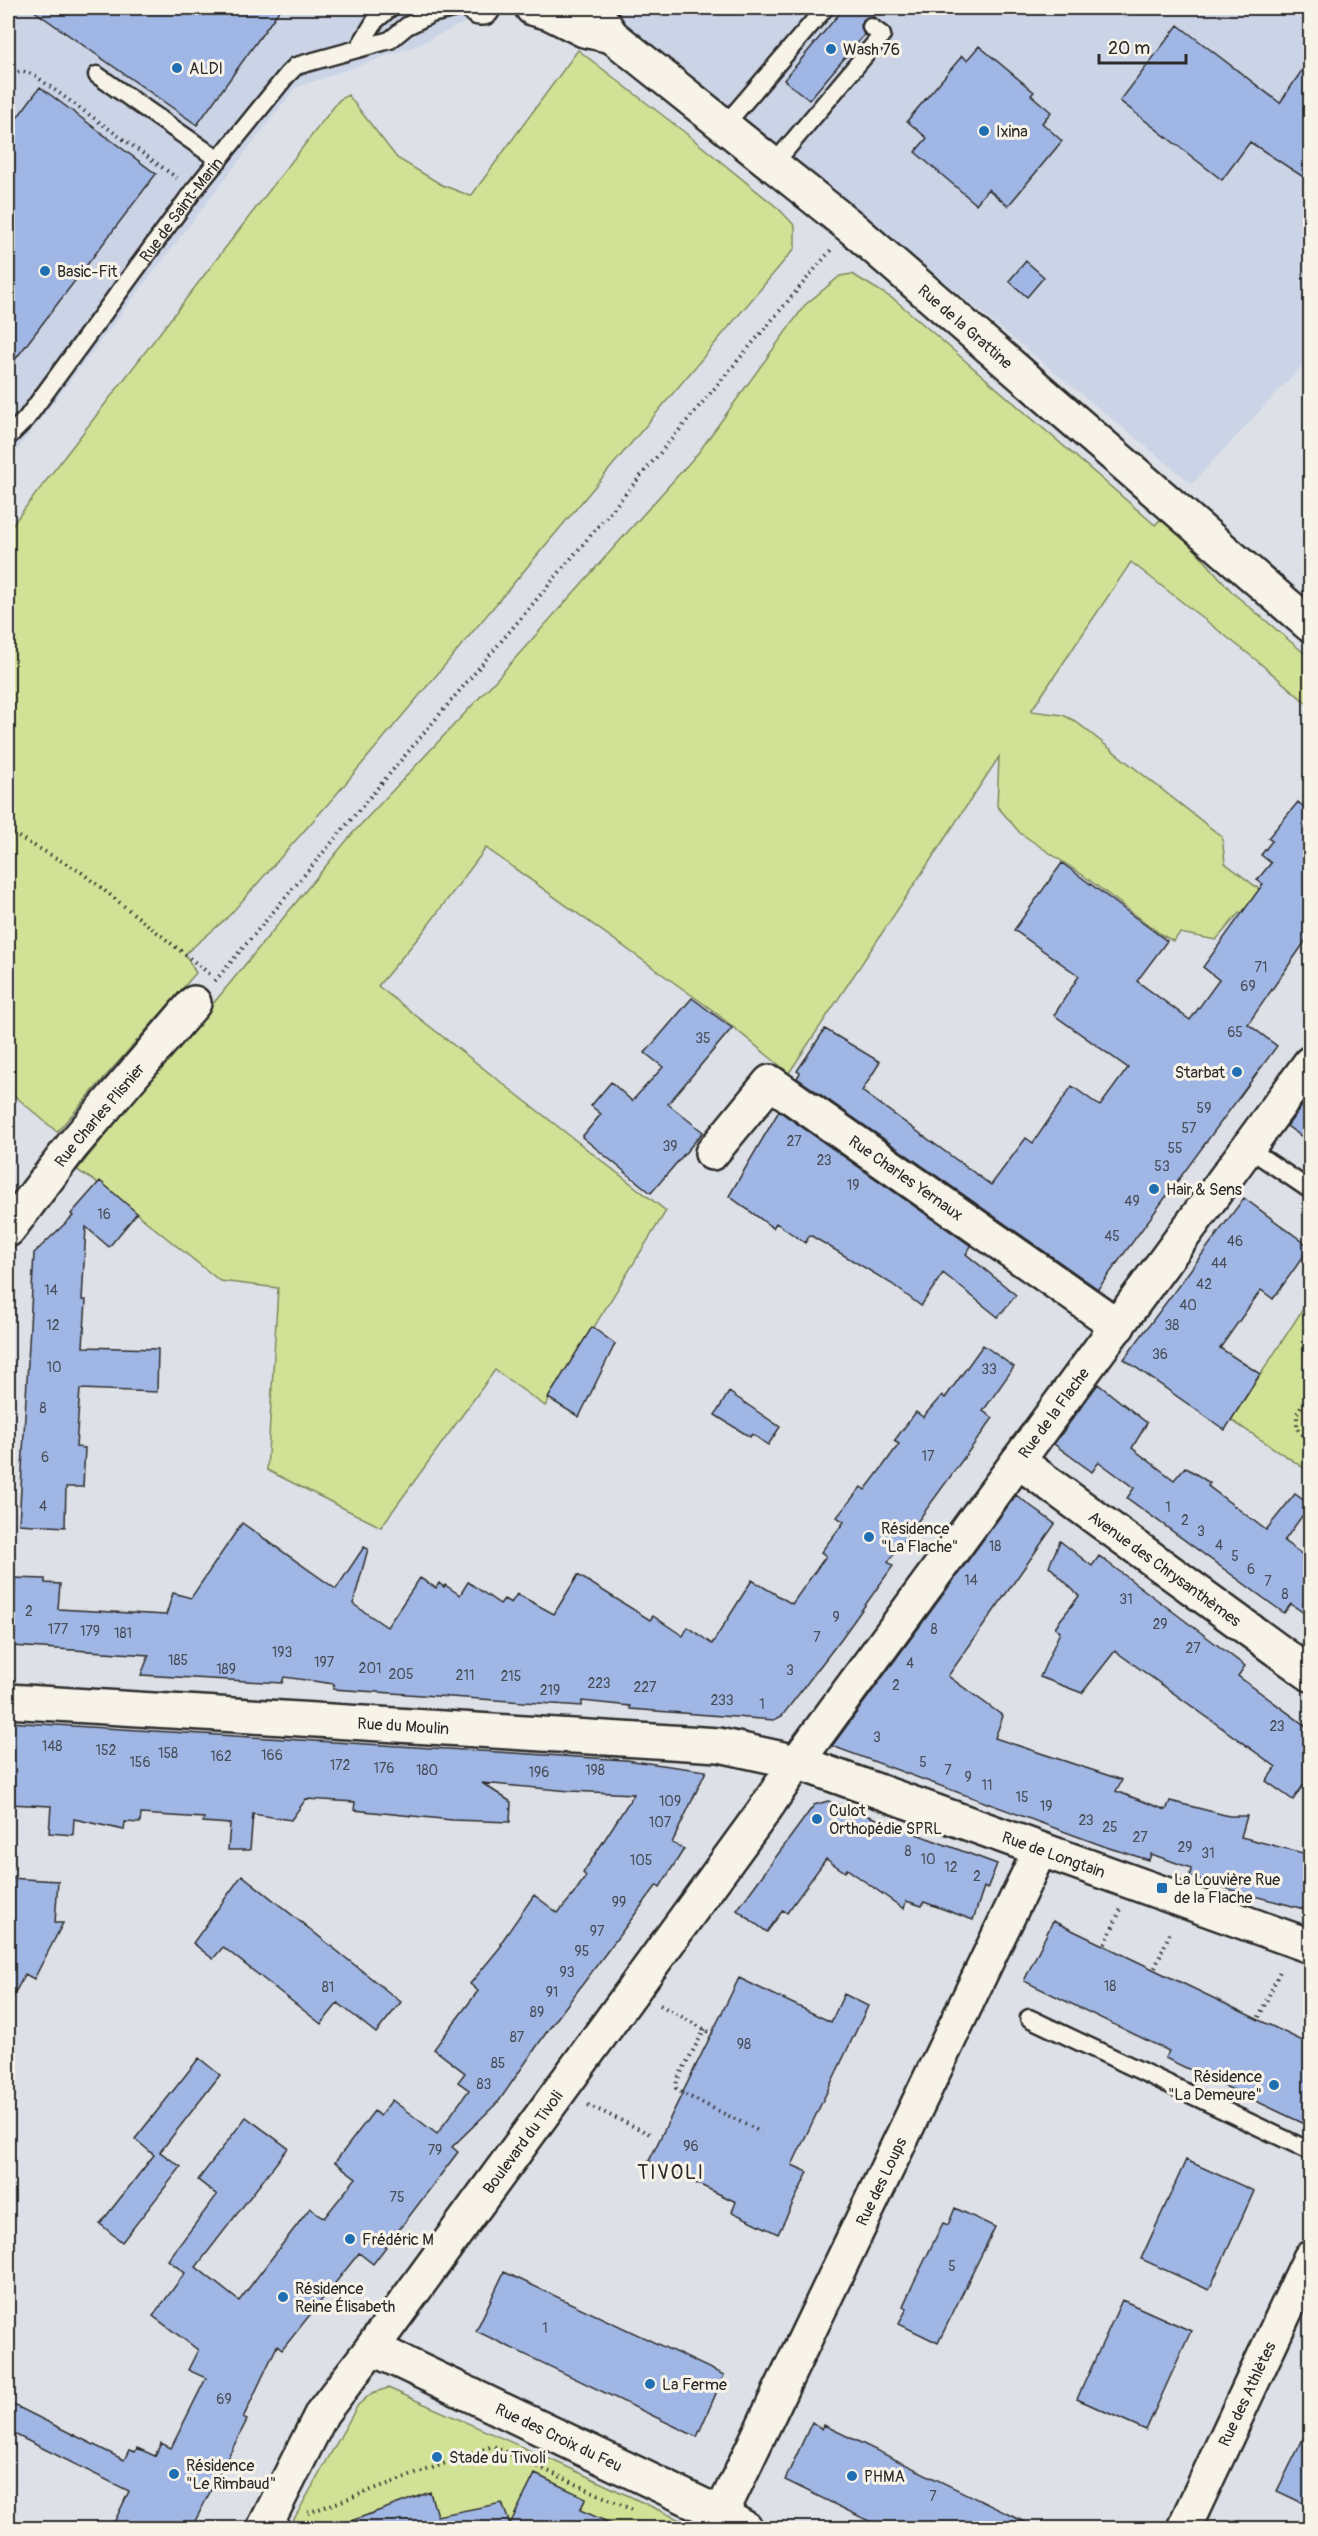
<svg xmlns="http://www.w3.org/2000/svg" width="1318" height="2536" font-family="Pangolin,sans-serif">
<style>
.built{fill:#cbd4e6}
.green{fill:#d1e296;stroke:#7e8660;stroke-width:1.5}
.building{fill:#a0b6e4;stroke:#2b2b2b;stroke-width:1.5}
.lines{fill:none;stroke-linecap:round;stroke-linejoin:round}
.lane-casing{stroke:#2b2b2b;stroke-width:21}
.street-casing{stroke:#2b2b2b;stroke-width:38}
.secondary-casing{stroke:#2b2b2b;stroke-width:38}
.path{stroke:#2b2b2b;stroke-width:4;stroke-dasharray:1.5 4.5;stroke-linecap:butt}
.lane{stroke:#f7f3e8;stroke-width:16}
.street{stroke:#f7f3e8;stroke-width:33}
.secondary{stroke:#f7f3e8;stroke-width:33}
.poi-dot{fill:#1f6fb2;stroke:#f7f3e8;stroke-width:2}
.labels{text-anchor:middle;stroke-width:6;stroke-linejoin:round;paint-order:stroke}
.number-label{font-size:14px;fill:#484e59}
.poi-label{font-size:16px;fill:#2b2b2b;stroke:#f7f3e8;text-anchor:start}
.street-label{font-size:16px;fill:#2b2b2b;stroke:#f7f3e8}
.quarter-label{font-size:20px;letter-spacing:1.5px;fill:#2b2b2b;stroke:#f7f3e8}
</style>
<rect width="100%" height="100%" fill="#dde1e7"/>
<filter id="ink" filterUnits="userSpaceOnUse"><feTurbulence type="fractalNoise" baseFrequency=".0167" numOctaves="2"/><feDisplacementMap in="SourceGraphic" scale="12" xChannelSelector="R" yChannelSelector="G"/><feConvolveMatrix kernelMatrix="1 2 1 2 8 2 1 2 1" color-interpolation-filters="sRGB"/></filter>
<g filter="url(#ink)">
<path class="built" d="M 8,8 L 494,8 L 418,45 L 295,88 L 13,455 L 8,456 Z
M 606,8 L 1310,8 L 1310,357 L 1192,484 Z"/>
<path class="green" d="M 578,50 L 683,131 L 779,209 L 795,226 L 795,248 L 335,796 L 227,918 L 185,954 L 196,973 L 57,1132 L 8,1090 L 8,523 L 12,525 L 339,100 L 348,95 L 397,158 L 442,185 L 471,196 Z
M 852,274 L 895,300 L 1155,525 L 1163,517 L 1179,531 L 1233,593 L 1310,658 L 1310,706 L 1255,659 L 1131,562 L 1031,711 L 1063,715 L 1075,721 L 1222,837 L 1225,863 L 1297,918 L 1251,918 L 1240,912 L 1216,940 L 1180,933 L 1173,941 L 1162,935 L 1084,876 L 1020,833 L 997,806 L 999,757 L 789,1073 L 711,1009 L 486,848 L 423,932 L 378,986 L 666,1211 L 545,1406 L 495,1370 L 381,1527 L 267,1470 L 278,1288 L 220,1281 L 101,1185 L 77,1170 L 352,834 L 494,682 L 698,453 L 805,305 L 840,276 Z
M 1310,1298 L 1310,1472 L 1231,1420 Z
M 388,2388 L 563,2465 L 697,2528 L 289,2528 L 358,2405 L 372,2393 Z"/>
<path class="building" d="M 30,8 L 281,8 L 197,125 Z
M 844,8 L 863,8 L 875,18 L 867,17 L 863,20 L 861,26 L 864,35 L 809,100 L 784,80 Z
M 1178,25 L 1280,103 L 1311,57 L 1311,182 L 1250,142 L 1222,180 L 1120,101 Z
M 979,46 L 1034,92 L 1031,95 L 1051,112 L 1042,123 L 1062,141 L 1008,206 L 988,189 L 976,204 L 915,152 L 927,138 L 907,121 L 962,56 L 967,60 Z
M 40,87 L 156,174 L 8,369 L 8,130 Z
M 1026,261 L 1044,277 L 1027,297 L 1009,281 Z
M 1298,802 L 1311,813 L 1311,933 L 1248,1024 L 1277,1046 L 1098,1289 L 797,1078 L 800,1073 L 797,1071 L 825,1029 L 880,1062 L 862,1091 L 991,1185 L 1026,1138 L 1033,1143 L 1072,1086 L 1100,1106 L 1128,1068 L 1054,1015 L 1079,976 L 1014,930 L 1062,863 L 1167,941 L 1137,981 L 1190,1020 L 1219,980 L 1203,967 L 1263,884 L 1257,880 L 1271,863 L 1261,855 L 1272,841 L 1268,838 Z
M 692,998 L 732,1028 L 668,1104 L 703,1132 L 651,1193 L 582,1137 L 601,1114 L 591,1106 L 611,1082 L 632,1101 L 663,1067 L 645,1053 Z
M 1311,1094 L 1311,1143 L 1287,1126 Z
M 779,1111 L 971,1246 L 966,1254 L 1016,1295 L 998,1317 L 943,1273 L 921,1306 L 892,1284 L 810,1235 L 805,1243 L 776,1223 L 773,1228 L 729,1196 Z
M 100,1181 L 137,1213 L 109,1247 L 86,1227 L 82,1300 L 86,1300 L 83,1347 L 158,1349 L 157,1392 L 80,1389 L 76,1447 L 85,1448 L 83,1487 L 66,1487 L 65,1527 L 19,1524 L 34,1253 L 73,1216 L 71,1214 Z
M 1244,1198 L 1310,1247 L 1273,1299 L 1261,1290 L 1220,1348 L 1260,1374 L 1225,1430 L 1124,1359 Z
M 592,1327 L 615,1344 L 579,1417 L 548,1398 Z
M 983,1345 L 1014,1367 L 983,1411 L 993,1418 L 888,1562 L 893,1566 L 841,1639 L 782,1716 L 774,1720 L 630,1709 L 630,1706 L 582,1701 L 582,1706 L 333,1689 L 334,1684 L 284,1677 L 282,1683 L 141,1675 L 149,1655 L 12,1646 L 15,1578 L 45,1579 L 45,1583 L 60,1584 L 58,1609 L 166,1615 L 173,1593 L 191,1598 L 242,1523 L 336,1589 L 364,1547 L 368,1549 L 353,1604 L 387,1627 L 420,1578 L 436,1588 L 439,1583 L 444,1587 L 445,1585 L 460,1595 L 468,1582 L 500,1604 L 504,1599 L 511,1603 L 517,1594 L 554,1614 L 578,1575 L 650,1620 L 653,1616 L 683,1636 L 688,1627 L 712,1644 L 752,1580 L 792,1604 L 826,1556 L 821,1552 L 844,1522 L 837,1517 L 861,1487 L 865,1490 L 881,1469 L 899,1444 L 894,1441 L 916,1412 L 923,1417 L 942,1395 L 945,1398 Z
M 1098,1384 L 1147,1423 L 1132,1448 L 1174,1480 L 1185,1467 L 1210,1483 L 1208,1486 L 1266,1530 L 1295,1494 L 1310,1505 L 1284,1541 L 1311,1561 L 1311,1618 L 1291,1604 L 1284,1613 L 1127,1498 L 1134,1488 L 1099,1462 L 1092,1472 L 1054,1444 Z
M 729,1392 L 780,1427 L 768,1445 L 752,1434 L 750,1437 L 715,1415 Z
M 1016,1495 L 1055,1524 L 948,1676 L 1003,1716 L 995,1738 L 1122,1780 L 1116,1791 L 1166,1810 L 1170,1801 L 1229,1816 L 1247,1816 L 1241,1837 L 1311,1855 L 1311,1886 L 1304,1909 L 1235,1891 L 1190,1876 L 1191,1868 L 1151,1854 L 1149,1860 L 1109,1848 L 832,1746 Z
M 1060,1541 L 1092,1566 L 1099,1556 L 1212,1641 L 1245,1666 L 1238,1676 L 1311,1730 L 1311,1774 L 1293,1800 L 1266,1781 L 1276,1767 L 1115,1651 L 1082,1693 L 1040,1677 L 1060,1632 L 1055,1627 L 1079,1596 L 1049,1566 Z
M 8,1722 L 626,1760 L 706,1771 L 672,1843 L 684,1849 L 660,1887 L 657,1885 L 546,2033 L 499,2101 L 452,2147 L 458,2152 L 373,2264 L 359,2253 L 282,2350 L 277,2346 L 243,2418 L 247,2420 L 191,2529 L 111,2529 L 129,2491 L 8,2431 L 8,2402 L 124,2460 L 129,2450 L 135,2452 L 137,2448 L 155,2456 L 161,2443 L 171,2448 L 206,2378 L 188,2370 L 198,2350 L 153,2316 L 185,2273 L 168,2260 L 217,2195 L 198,2180 L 246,2117 L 288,2148 L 196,2267 L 239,2301 L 310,2208 L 324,2218 L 356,2178 L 335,2162 L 374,2111 L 380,2116 L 392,2100 L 437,2134 L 469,2090 L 458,2082 L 465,2073 L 434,2049 L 478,1991 L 470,1984 L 502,1945 L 500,1944 L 534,1895 L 558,1913 L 573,1895 L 586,1876 L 583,1873 L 634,1794 L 570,1791 L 482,1783 L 511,1802 L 510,1822 L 452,1820 L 354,1810 L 355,1802 L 306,1799 L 291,1820 L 253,1814 L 250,1850 L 228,1850 L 230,1824 L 203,1822 L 204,1818 L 141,1814 L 140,1823 L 125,1822 L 124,1830 L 74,1819 L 73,1835 L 49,1833 L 51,1806 L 8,1804 Z
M 828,1801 L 997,1864 L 987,1889 L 984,1887 L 973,1920 L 924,1902 L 922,1906 L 906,1901 L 904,1909 L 847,1869 L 845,1872 L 826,1859 L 787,1913 L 783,1910 L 767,1932 L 737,1910 L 814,1805 Z
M 242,1875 L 401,2002 L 376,2033 L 338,2003 L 321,2024 L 223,1947 L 213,1959 L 193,1943 Z
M 8,1878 L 58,1881 L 55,1923 L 63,1923 L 34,1979 L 25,1974 L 8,2006 Z
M 1053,1921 L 1311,2045 L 1311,2127 L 1165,2058 L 1169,2051 L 1024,1981 Z
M 739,1978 L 831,2022 L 844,1994 L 868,2006 L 792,2165 L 808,2172 L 778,2234 L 732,2212 L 736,2202 L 649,2161 Z
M 199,2058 L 220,2075 L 160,2152 L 181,2167 L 122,2242 L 100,2224 L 154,2155 L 135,2139 Z
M 1186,2160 L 1254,2191 L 1209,2290 L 1141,2259 Z
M 955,2208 L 995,2227 L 938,2343 L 899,2324 L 907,2308 L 903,2306 L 914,2282 L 943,2223 L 948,2225 Z
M 504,2272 L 724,2375 L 697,2437 L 476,2331 Z
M 1122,2300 L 1191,2331 L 1146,2430 L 1077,2399 Z
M 812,2422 L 822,2429 L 824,2425 L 1039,2529 L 885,2529 L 785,2480 Z
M 1311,2423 L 1311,2507 L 1277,2491 Z
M 535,2474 L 586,2498 L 580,2510 L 624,2529 L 341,2529 L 340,2525 L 430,2492 L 437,2516 L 502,2503 L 510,2524 Z"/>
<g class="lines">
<g class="lane-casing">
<g id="lane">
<path d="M 359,47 L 375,21 L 390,8"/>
<path d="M 97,75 L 219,160"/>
<path d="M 724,126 L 825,8"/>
<path d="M 773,165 L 882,35 L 871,27"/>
<path id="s1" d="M 8,437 L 26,419 L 194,190 L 287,75 L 296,66 L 303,64 L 390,40 L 407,26 L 431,14 L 457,8"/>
<path d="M 1248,1148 L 1310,1190"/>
<path d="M 1029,2018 L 1310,2151"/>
</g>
</g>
<g class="street-casing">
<g id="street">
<path id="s2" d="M 712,1153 L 770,1082 L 1118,1326"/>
<path id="s3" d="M 8,1230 L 72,1146 L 194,1003"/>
<path id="s4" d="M 1018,1461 L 1310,1674"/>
<path id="s5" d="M 372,2348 L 721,2514 L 745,2528"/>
<path id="s6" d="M 721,2514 L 1040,1850"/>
<path id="s7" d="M 1184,2528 L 1310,2258"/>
</g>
</g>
<g class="secondary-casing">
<g id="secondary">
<path d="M 479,8 L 483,8"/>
<path d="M 532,8 L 550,13 L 584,30 L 612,36"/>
<path id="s8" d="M 588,8 L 597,14 L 612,36 L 851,227 L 1310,625"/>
<path id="s9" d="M 8,1701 L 719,1745 L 797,1762 L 1310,1946"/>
<path id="s10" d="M 264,2528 L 322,2413 L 372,2348 L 763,1812 L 797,1762 L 1310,1063"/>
</g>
</g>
<path class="path" d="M 8,79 C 17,70 22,70 34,75 L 177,178
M 8,831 L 81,872 L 211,975
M 215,981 L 831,250
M 1310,1391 L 1297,1413 L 1297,1428 L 1310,1443
M 1105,1944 L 1121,1909
M 1155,1968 L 1171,1930
M 660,2005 L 713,2034
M 1259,2017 L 1281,1969
M 705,2029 L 677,2080 L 676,2088 L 682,2093 L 761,2132
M 588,2105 L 652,2135
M 308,2513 L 493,2446 L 635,2511"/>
<use href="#lane" class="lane"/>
<use href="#street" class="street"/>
<use href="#secondary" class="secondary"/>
</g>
</g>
<g class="poi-dot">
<circle cx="831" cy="49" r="6"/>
<circle cx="177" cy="68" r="6"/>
<circle cx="984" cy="131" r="6"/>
<circle cx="45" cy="271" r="6"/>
<circle cx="1237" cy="1072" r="6"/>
<circle cx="1154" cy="1189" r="6"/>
<circle cx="869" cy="1537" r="6"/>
<circle cx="817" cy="1819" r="6"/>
<rect x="1156" y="1882" width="12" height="12" rx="3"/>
<circle cx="1274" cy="2085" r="6"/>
<circle cx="350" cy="2239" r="6"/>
<circle cx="283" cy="2297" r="6"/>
<circle cx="650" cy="2384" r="6"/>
<circle cx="437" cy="2457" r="6"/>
<circle cx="174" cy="2474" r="6"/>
<circle cx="852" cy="2476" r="6"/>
</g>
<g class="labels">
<g class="number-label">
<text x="1261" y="972">71</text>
<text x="1248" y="991">69</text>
<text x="1235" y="1037">65</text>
<text x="703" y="1043">35</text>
<text x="1204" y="1113">59</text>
<text x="1189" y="1133">57</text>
<text x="794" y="1146">27</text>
<text x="670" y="1151">39</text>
<text x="1175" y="1153">55</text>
<text x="824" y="1165">23</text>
<text x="1162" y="1171">53</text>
<text x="853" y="1190">19</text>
<text x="1132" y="1206">49</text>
<text x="104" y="1219">16</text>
<text x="1112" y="1241">45</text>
<text x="1235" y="1246">46</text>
<text x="1219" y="1268">44</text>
<text x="1204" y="1289">42</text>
<text x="51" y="1295">14</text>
<text x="1188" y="1310">40</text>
<text x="53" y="1330">12</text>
<text x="1172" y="1330">38</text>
<text x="1160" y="1359">36</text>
<text x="54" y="1372">10</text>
<text x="989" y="1374">33</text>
<text x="43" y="1413">8</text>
<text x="928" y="1461">17</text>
<text x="45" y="1462">6</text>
<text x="43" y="1511">4</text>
<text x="1168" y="1512">1</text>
<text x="1185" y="1525">2</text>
<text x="1201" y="1536">3</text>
<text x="1219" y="1550">4</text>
<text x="995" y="1551">18</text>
<text x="1235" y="1561">5</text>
<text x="1251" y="1574">6</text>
<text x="971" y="1585">14</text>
<text x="1268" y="1586">7</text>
<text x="1285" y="1599">8</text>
<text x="1126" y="1604">31</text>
<text x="29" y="1616">2</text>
<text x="836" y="1622">9</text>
<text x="1160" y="1629">29</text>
<text x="58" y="1634">177</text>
<text x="934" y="1634">8</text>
<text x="90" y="1636">179</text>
<text x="123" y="1638">181</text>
<text x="817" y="1642">7</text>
<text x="1193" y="1653">27</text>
<text x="282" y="1657">193</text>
<text x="178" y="1665">185</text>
<text x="324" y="1667">197</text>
<text x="910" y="1668">4</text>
<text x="370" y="1673">201</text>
<text x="226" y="1674">189</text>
<text x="790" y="1675">3</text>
<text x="401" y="1679">205</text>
<text x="465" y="1680">211</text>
<text x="511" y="1681">215</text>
<text x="599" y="1688">223</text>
<text x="896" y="1690">2</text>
<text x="645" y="1692">227</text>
<text x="550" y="1695">219</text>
<text x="722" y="1705">233</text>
<text x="762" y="1709">1</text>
<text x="1277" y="1731">23</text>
<text x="877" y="1742">3</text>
<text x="52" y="1751">148</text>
<text x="106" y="1755">152</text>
<text x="168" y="1758">158</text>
<text x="272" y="1760">166</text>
<text x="221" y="1761">162</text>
<text x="140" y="1767">156</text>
<text x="923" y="1767">5</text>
<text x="340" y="1770">172</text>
<text x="384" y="1773">176</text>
<text x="427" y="1775">180</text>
<text x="595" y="1775">198</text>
<text x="948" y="1775">7</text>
<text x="539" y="1777">196</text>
<text x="968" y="1782">9</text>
<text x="987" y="1790">11</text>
<text x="1022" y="1802">15</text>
<text x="670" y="1806">109</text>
<text x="1046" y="1811">19</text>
<text x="1086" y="1825">23</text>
<text x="660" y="1827">107</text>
<text x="1110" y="1832">25</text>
<text x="1140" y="1842">27</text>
<text x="1185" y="1852">29</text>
<text x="908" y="1856">8</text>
<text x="1208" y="1858">31</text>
<text x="928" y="1864">10</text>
<text x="641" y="1865">105</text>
<text x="951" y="1872">12</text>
<text x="977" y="1881">2</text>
<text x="619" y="1907">99</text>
<text x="597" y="1936">97</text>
<text x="582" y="1956">95</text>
<text x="567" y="1977">93</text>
<text x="1110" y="1991">18</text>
<text x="328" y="1992">81</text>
<text x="552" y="1997">91</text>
<text x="537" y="2017">89</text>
<text x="517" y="2042">87</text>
<text x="744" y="2049">98</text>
<text x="498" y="2068">85</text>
<text x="484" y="2089">83</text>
<text x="691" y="2151">96</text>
<text x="435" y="2155">79</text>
<text x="397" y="2202">75</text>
<text x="952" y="2271">5</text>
<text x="545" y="2333">1</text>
<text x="224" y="2404">69</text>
<text x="933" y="2501">7</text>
</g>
<g class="poi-label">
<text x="843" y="55">Wash 76</text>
<text x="189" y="74">ALDI</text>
<text x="996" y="137">Ixina</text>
<text x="57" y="277">Basic-Fit</text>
<text x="1225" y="1078" text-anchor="end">Starbat</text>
<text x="1166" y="1195">Hair &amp; Sens</text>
<text x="881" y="1534">Résidence<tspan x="881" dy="18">"La Flache"</tspan></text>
<text x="829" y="1816">Culot<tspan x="829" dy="18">Orthopédie SPRL</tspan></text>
<text x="1174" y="1885">La Louvière Rue<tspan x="1174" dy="18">de la Flache</tspan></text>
<text x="1262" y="2082" text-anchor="end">Résidence<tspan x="1262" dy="18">"La Demeure"</tspan></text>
<text x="362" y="2245">Frédéric M</text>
<text x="295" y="2294">Résidence<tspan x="295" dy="18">Reine Élisabeth</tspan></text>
<text x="662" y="2390">La Ferme</text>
<text x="449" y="2463">Stade du Tivoli</text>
<text x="186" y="2471">Résidence<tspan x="186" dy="18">"Le Rimbaud"</tspan></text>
<text x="864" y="2482">PHMA</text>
</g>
<g class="street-label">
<text dy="6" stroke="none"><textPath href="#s1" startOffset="286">Rue de Saint-Marin</textPath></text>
<text dy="6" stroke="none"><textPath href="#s8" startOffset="495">Rue de la Grattine</textPath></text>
<text dy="6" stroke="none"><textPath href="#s3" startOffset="147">Rue Charles Plisnier</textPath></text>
<text dy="6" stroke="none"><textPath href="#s2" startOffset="258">Rue Charles Yernaux</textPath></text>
<text dy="6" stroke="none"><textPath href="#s10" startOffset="1368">Rue de la Flache</textPath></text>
<text dy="6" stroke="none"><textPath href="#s4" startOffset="182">Avenue des Chrysanthèmes</textPath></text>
<text dy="6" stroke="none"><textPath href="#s9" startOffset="396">Rue du Moulin</textPath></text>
<text dy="6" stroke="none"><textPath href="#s9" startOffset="1065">Rue de Longtain</textPath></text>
<text dy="6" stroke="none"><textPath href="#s10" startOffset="466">Boulevard du Tivoli</textPath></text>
<text dy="6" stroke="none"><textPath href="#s6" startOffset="369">Rue des Loups</textPath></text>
<text dy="6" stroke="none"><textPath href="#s7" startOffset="148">Rue des Athlètes</textPath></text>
<text dy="6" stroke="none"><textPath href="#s5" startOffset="207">Rue des Croix du Feu</textPath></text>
</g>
<g class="quarter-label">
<text x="671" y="2179">TIVOLI</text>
</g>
</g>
<rect width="1318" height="2536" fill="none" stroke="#f7f3e8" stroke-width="30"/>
<rect x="15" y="15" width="1288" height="2506" fill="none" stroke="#2b2b2b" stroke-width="2" filter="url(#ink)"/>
<path d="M1099 54v9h87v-9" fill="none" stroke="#2b2b2b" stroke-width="3"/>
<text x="1108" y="54" font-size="18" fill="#2b2b2b" stroke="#f7f3e8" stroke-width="4.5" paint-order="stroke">20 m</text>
</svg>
